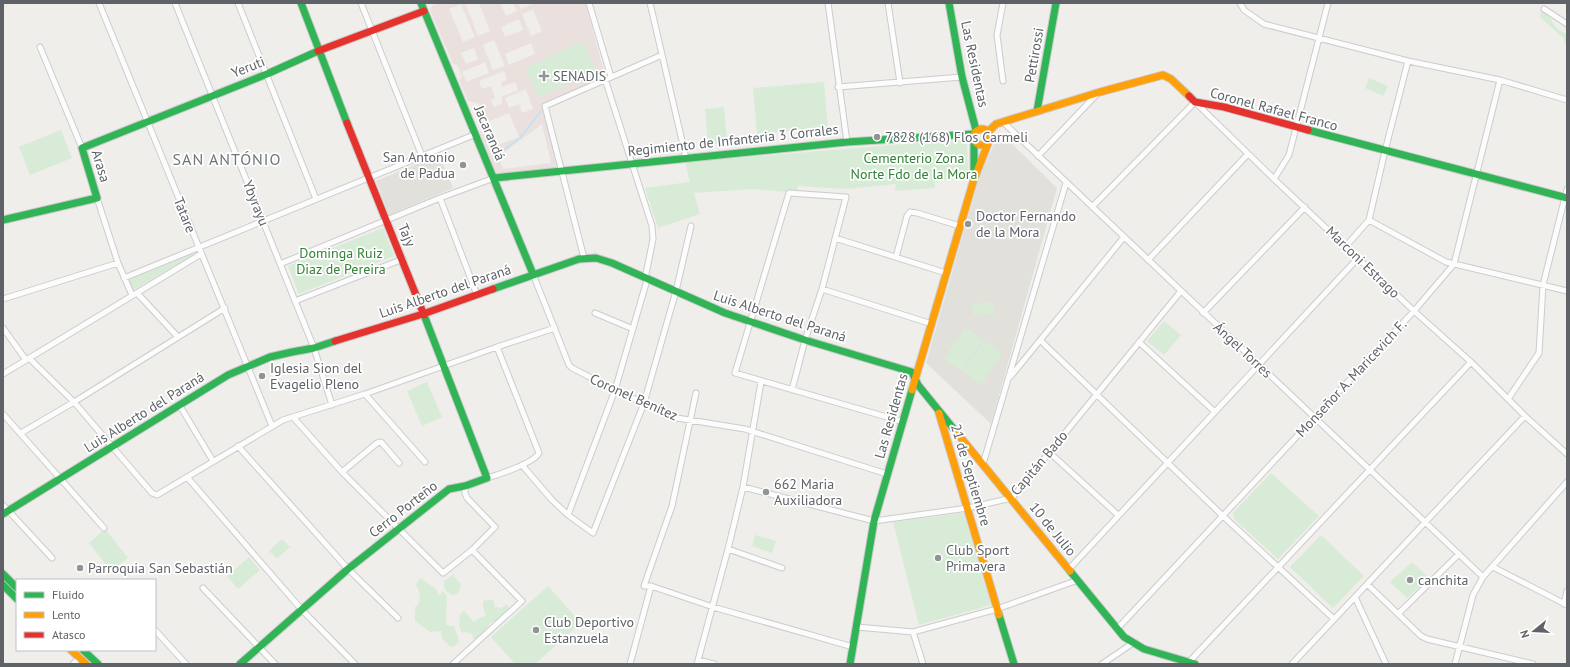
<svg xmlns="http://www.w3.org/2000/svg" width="1570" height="667" font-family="'PT Sans',sans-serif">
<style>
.education{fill:#e2e0da}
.medical{fill:#eae0de;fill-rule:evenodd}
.green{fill:#d8ebd6}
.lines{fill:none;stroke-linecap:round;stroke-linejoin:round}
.stream{stroke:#bfe0f9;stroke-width:1.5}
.street-casing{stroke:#cbcccc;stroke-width:7}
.fast-casing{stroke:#cacacb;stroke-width:9}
.slow-casing{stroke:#cacacb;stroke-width:9}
.jam-casing{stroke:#cacacb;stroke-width:9}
.street{stroke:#fdfcfc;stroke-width:5}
.fast{stroke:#30b455;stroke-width:7}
.slow{stroke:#ff9f0a;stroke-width:7}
.jam{stroke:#e5322d;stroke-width:7}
.poi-dot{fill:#919496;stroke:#fff;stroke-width:1.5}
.labels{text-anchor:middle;stroke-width:3.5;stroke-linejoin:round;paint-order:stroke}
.street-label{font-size:14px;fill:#5f6368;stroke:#fff}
.poi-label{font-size:14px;fill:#5f6368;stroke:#fff;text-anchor:start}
.park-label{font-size:14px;fill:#348238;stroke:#fff}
.quarter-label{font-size:16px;letter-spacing:1px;fill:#70757a;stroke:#fff}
</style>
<rect width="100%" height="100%" fill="#efeeea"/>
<path class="education" d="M 1003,135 L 1057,188 L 991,424 L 926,363 L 981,172 L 998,137 Z
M 439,155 L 453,188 L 389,215 L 376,181 Z"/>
<path class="medical" d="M 439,3 L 465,3 L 478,36 L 490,31 L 479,3 L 500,3 L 506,16 L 517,11 L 513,3 L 518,3 L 521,9 L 532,4 L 532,3 L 585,3 L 605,75 L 602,79 L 544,105 L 558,164 L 555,168 L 499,176 L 496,174 L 480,132 L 485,121 L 478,103 L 468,101 L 459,80 L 462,77 L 457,65 L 453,64 L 430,10 L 432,6 ZM 461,4 L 475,37 L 463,42 L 449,9 ZM 533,10 L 542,31 L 531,36 L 522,14 ZM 519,19 L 523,30 L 505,37 L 501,27 ZM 494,40 L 505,66 L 493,70 L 483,45 ZM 531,43 L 535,54 L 509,65 L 505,54 ZM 474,48 L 478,59 L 466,64 L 461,53 ZM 485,62 L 489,73 L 466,82 L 462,72 ZM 504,71 L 507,80 L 501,82 L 502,87 L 515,82 L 518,90 L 501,97 L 503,103 L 494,107 L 491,100 L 495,98 L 491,86 L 482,89 L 479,81 ZM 526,89 L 533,109 L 522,113 L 519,104 L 509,108 L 505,98 ZM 509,113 L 519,137 L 496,146 L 487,122 ZM 542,124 L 551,163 L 503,169 L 498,157 Z"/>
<path class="green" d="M 1545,11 C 1550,15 1551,21 1555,26 C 1558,30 1563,32 1567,34 L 1567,47 L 1563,38 L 1540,17 L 1541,12 Z
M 582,41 L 597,71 L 539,98 L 525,68 Z
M 1369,78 L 1388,86 L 1383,96 L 1365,88 Z
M 824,82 L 828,128 L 757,134 L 753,88 Z
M 724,107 L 727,143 L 708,144 L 705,109 Z
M 61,130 L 72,158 L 30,175 L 19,147 Z
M 966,139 L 967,140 L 968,178 L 935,181 L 935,188 L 895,191 L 896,184 L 846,189 L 798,186 L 797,191 L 790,190 L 787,192 L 753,189 L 694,193 L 700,214 L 658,228 L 645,188 L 690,182 L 685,162 Z
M 383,228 L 394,256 L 299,294 L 288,266 Z
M 192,254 L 193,255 L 133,290 L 129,280 Z
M 993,302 L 995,314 L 974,316 L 972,304 Z
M 1164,321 L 1181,335 L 1164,355 L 1147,341 Z
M 965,327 L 983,340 L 962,371 L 944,359 Z
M 984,341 L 1002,353 L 981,385 L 963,372 Z
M 427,382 L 442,417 L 422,426 L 407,391 Z
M 1271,473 L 1319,516 L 1278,559 L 1234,519 L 1233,513 Z
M 962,513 L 964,514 L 991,605 L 919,625 L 893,522 Z
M 105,529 L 128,558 L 111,571 L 89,543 Z
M 755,535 L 776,541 L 772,553 L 752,546 Z
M 1321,535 L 1364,576 L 1333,608 L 1290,567 Z
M 282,539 L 290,547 L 277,559 L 269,551 Z
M 249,557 L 260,570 L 238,589 L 227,576 Z
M 1412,562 L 1429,578 L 1407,598 L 1390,582 Z
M 454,574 L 455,578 L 461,584 L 458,594 L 451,595 C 446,591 443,588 444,581 Z
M 420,578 L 436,589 L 439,596 L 443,591 L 447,596 L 446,625 L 454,626 L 459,641 L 455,646 L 451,647 L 442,639 L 441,631 L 430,632 L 415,621 L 415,607 L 418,605 C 421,598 420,591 416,585 Z
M 548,586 L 581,623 L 535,664 L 515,664 L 491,637 Z
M 488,600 L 493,600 L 495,607 L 502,608 L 507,604 L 511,612 L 500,621 L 491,622 C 487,629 482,632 481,640 L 473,639 L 472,632 L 470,634 L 466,632 L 462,633 L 459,626 L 460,614 L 464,611 L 474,622 L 478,618 L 486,616 L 483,607 L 483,601 Z"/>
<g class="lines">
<path class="stream" d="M 494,157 L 520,138 L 541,111"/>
<g class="street-casing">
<path id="street" d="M 99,3 C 156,144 215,285 272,426
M 175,3 L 314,348 L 332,405
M 238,3 L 316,199
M 361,3 L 422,156
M 589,3 L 611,77
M 650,3 L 686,158
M 828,3 L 847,142
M 888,3 L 900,83
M 1003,3 L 997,35 L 1003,81
M 1240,3 L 1244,10 L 1264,24 L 1408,61 L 1500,80 L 1567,100
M 1544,9 L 1567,24
M 40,47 L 82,148
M 605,79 L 652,226 L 653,239 L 645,279
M 838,87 L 962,77
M 1003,122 L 1483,577
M 1038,156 L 1098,93
M 1274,179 L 1289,155 L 1328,3
M 97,198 L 118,263 L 132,295
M 440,198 L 477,295
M 1092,207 L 1195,102 L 1274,179 L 1414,311 L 1471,362 L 1525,416 L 1567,454
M 1369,220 L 1446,262 L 1567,291
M 835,238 L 946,273
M 1346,246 L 1369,220 L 1385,151 L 1408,61
M 896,257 L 907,216 L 910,212 L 917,213 L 960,226
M 584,258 L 545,106 L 662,55
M 1148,260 L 1248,154
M 280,264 L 440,198 L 494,178
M 533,274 L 569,365 L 572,368 L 615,390 L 677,418 L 745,429 L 887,474
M 124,278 L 476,134
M 822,289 L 932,324
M 137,293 L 178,337
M 3,299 L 118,263
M 295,301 L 403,259
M 595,313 L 633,329
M 1203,313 L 1305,207
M 3,328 L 26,360
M 1041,341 L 1223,516 L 1334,619
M 1139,342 L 1215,412
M 29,358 L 74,402 L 152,493 L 157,495 L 283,420 L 365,394 L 497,347 L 555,328
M 3,374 L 201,254
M 1011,376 L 1124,237
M 792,390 L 805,340 L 822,289 L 846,197 L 789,193 L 735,373 L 904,422
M 696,393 L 672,506 L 644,586 L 651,586 L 713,607 L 853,647
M 365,394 L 425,462
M 1508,399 L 1539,353 L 1543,285 L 1567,189
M 180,406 L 213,461
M 3,414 L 104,528
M 293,417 L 342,472 L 443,573 L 472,550 L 495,527 L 467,498 L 465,493 L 465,486
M 21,433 L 74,402 L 225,308
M 238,446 L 348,569 L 398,618
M 1049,452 L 1118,515
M 983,464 L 1066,183
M 522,465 L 552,500 L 568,515 L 593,533 L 644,403 L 676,291 L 691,226
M 342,472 L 377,443 L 381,442 L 399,463
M 187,477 L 302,610 L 355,664
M 487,478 C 498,475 534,463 539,453 L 497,347
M 743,487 L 874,521 L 968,508 L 1012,498 L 1181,291
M 3,505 L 52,558
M 568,515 L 615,390 L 647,280
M 728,549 L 782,568
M 1493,567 L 1567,605
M 1069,569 L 1358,258
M 1367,584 L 1421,636 L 1427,639 L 1533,664
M 203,588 L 275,664
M 1355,597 L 1386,664
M 1564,604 L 1567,591
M 1399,613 L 1459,554
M 857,627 L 913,632 L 997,609 L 1078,580
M 1117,629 L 1414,311 L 1454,264 L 1500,80
M 155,630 L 186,664
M 913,632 L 923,664
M 698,660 L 714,664
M 1189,662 L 1471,362
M 73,664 L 80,657
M 453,664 L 522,601 L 472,550
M 630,664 L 651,586
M 697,664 L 728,549 L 743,487 L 761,382
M 1102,664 L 1133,643
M 1292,664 L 1525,416
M 1455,664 L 1473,595 L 1483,577 L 1567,482"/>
</g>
<g class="fast-casing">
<path id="fast" d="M 301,3 L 347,123
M 421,3 L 533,274
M 949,3 L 962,77 L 976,130
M 1037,111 L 1056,3
M 1308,130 L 1567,198
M 974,139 L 974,173
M 494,178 L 847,142 L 974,134
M 3,220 L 97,198 L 82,148 L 267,74 L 318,51
M 493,289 L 579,259 L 596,258 L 612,263 L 725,313 L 805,340 L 912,372 L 918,385 L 957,433
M 3,514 L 228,375 L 270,357 L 292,352 L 314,348 L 335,341
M 1070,571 L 1124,637 L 1144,649 L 1195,664
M 3,574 L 17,588
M 3,585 L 17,599
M 999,615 L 1014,664
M 83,650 L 98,664
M 240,664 L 348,569 L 449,489 L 465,486 L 487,478 L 424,315
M 850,664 L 874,521 L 912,390"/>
</g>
<g class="slow-casing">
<path id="slow" d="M974 137a8 8 0 1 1 16 0a8 8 0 1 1-16 0Z
M 988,132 L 996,124 L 1100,92 L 1163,75 L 1171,79 L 1189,96
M 912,390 L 974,179 L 989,141
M 939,413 L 999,615
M 957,433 L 1070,571
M 71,650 L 86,664"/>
</g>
<g class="jam-casing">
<path id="jam" d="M 318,51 L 424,11
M 1189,96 L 1195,102 L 1224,107 L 1308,130
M 347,123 L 424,315
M 335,341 L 423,314 L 493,289"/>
</g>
<use href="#street" class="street"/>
<use href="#fast" class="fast"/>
<use href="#slow" class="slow"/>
<use href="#jam" class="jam"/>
</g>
<g class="poi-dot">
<path d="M542 70h4v4h4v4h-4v4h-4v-4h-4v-4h4z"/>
<circle cx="877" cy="137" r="4"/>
<circle cx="463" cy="165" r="4"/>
<circle cx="968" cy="224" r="4"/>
<circle cx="262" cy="376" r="4"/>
<circle cx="766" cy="492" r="4"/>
<circle cx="938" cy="558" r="4"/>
<circle cx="80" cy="568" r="4"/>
<circle cx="1410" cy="580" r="4"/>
<circle cx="536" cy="630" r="4"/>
</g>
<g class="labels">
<g class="street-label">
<text transform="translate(1034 55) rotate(-80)" y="5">Pettirossi</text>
<text transform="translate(975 64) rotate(78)" y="5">Las Residentas</text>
<text transform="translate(248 67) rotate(-22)" y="5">Yeruti</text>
<text transform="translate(1274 109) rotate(15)" y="5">Coronel Rafael Franco</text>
<text transform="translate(490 133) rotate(67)" y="5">Jacarandá</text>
<text transform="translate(733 140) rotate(-6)" y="5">Regimiento de Infanteria 3 Corrales</text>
<text transform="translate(101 166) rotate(73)" y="5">Arasa</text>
<text transform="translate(256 203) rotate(68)" y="5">Ybyrayu</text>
<text transform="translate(185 215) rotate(68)" y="5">Tatare</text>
<text transform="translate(407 235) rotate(67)" y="5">Tajy</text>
<text transform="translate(1363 262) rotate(44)" y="5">Marconi Estrago</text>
<text transform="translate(445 291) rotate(-19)" y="5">Luis Alberto del Paraná</text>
<text transform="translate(780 316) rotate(18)" y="5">Luis Alberto del Paraná</text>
<text transform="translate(1243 350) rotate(43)" y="5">Ángel Torres</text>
<text transform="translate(1351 378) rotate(-47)" y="5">Monseñor A. Maricevich F.</text>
<text transform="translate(634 397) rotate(24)" y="5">Coronel Benítez</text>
<text transform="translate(144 412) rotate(-32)" y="5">Luis Alberto del Paraná</text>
<text transform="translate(891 416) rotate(-74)" y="5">Las Residentas</text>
<text transform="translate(1039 463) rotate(-50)" y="5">Capitán Bado</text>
<text transform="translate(971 475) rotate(73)" y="5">21 de Septiembre</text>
<text transform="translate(403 509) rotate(-38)" y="5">Cerro Porteño</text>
<text transform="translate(1053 529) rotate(51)" y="5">10 de Julio</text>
</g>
<g class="poi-label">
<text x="553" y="81">SENADIS</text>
<text x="885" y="142">7828 (168) Flos Carmeli</text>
<text x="455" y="162" text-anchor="end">San Antonio<tspan x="455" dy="16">de Padua</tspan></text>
<text x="976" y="221">Doctor Fernando<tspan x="976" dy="16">de la Mora</tspan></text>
<text x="270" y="373">Iglesia Sion del<tspan x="270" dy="16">Evagelio Pleno</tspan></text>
<text x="774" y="489">662 Maria<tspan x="774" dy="16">Auxiliadora</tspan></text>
<text x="946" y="555">Club Sport<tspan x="946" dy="16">Primavera</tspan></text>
<text x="88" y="573">Parroquia San Sebastián</text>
<text x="1418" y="585">canchita</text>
<text x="544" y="627">Club Deportivo<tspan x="544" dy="16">Estanzuela</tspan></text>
</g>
<g class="park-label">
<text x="914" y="163">Cementerio Zona<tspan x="914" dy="16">Norte Fdo de la Mora</tspan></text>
<text x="341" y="258">Dominga Ruiz<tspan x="341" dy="16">Diaz de Pereira</tspan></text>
</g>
<g class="quarter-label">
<text x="227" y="165">SAN ANTÓNIO</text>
</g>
</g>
<rect width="1570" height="667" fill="none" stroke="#5f6368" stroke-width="8"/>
<rect x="16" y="579" width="140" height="72" fill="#ffffff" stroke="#bfc1c3"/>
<rect x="24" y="592" width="20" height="6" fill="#30b455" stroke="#bfc1c3"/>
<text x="52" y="599" font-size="12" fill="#5f6368">Fluido</text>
<rect x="24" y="612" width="20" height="6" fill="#ff9f0a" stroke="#bfc1c3"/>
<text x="52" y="619" font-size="12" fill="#5f6368">Lento</text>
<rect x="24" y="632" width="20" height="6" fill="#e5322d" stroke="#bfc1c3"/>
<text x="52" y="639" font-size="12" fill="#5f6368">Atasco</text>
<g transform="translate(1534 631) rotate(252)" stroke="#ffffff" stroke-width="3" paint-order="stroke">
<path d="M0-3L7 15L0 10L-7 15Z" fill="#5f6368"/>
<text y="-6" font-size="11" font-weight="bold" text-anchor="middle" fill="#5f6368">N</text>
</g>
</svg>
